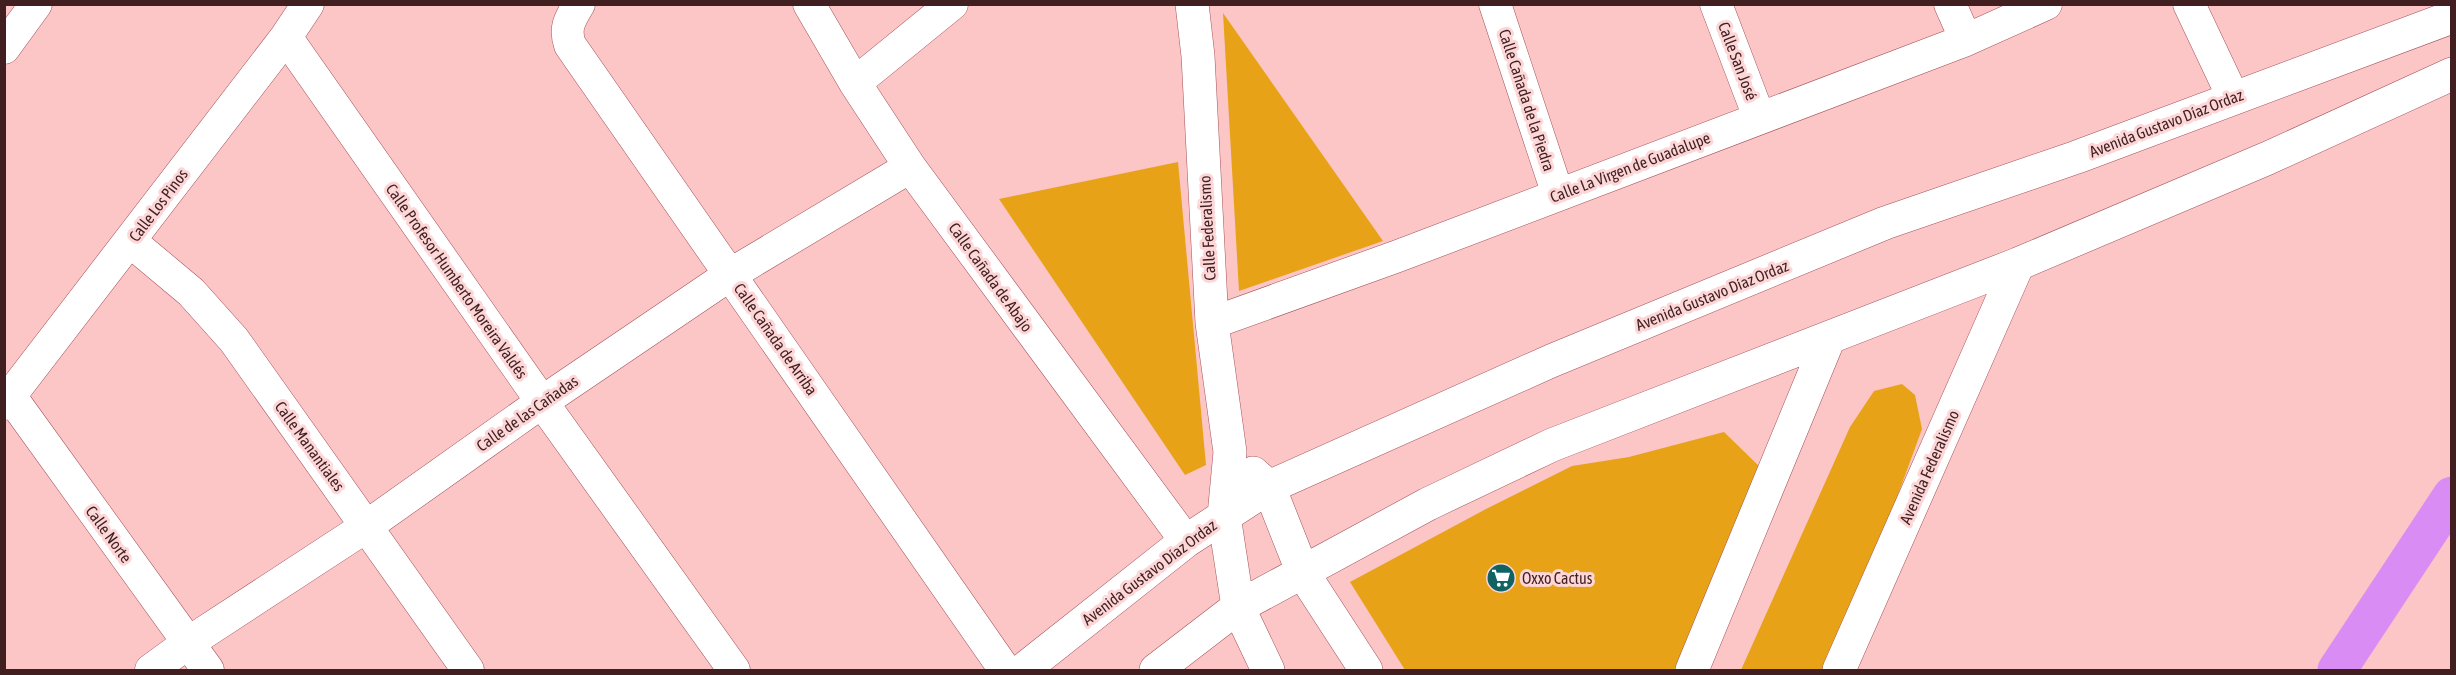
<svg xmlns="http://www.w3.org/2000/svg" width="2456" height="675" font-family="'Asap Condensed',sans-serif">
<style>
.green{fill:#e7a217}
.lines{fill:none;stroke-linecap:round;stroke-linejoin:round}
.canal{stroke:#d98cf4;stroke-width:39}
.street-casing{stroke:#a45359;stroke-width:33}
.secondary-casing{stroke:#a45359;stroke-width:34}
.street{stroke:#fff;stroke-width:32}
.secondary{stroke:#fff;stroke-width:33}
.labels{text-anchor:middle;stroke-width:6;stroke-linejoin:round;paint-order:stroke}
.street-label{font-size:16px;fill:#411f21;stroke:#fdd7d8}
.poi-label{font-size:16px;fill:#411f21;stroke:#fdd7d8;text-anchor:start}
</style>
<rect width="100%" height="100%" fill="#fcc5c6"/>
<path class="green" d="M 1223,13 L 1383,241 L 1239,291 Z
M 1178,162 L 1206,465 L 1185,475 L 999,199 Z
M 1902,384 L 1915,395 L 1922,429 L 1896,500 L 1824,670 L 1741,670 L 1850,427 L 1874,391 Z
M 1724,432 L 1762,469 L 1677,670 L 1405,670 L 1350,582 L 1486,509 L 1572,466 L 1629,457 Z"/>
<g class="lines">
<path class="canal" d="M 2337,670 L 2452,496"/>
<g class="street-casing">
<path id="street" d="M 579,4 C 570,19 564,28 570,45 L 1005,670
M 809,4 L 855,83 L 910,167 L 1186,541
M 1495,4 L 1558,195
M 1716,4 L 1759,117
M 1950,4 L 1966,40
M 2189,4 L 2233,97
M 286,37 L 542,402 L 734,670
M 4,48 L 36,4
M 855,83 L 952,4
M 130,241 L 191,292 L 234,340 L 468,670
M 1212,323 L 1398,256 L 1966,40 L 2046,4
M 11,397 L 208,670
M 4,404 L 286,37 L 308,4
M 151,670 L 188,643 L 367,526 L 542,402 L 731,274 L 910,167"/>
</g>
<g class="secondary-casing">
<path id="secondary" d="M 1192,4 L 1198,56 L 1212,323 L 1230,452 L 1224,516 L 1238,607 L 1268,670
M 1253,473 L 1269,487 L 1303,573 L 1366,670
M 1023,670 L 1186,541 L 1269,487 L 1551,361 L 1885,223 L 2077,157 L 2452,17
M 1156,670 L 1238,607 L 1428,504 L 1552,445 L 2018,264 L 2268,158 L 2452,74
M 1692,670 L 1829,338
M 1839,670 L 2018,264"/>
</g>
<use href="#street" class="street"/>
<use href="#secondary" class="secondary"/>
</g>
<defs>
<g id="supermarket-disc" transform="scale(1.5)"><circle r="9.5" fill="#116263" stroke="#fdd7d8"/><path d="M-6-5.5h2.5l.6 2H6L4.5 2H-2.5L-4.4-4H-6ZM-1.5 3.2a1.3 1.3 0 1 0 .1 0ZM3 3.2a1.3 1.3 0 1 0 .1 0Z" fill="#fff"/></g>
</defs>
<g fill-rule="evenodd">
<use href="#supermarket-disc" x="1501" y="578"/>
</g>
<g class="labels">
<g class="street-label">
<text transform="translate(1738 61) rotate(69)" y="6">Calle San José</text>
<text transform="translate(1527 100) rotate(72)" y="6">Calle Cañada de la Piedra</text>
<text transform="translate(2166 123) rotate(-21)" y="6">Avenida Gustavo Díaz Ordaz</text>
<text transform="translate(1630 167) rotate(-21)" y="6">Calle La Virgen de Guadalupe</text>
<text transform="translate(158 205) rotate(-53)" y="6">Calle Los Pinos</text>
<text transform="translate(1207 228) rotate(-93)" y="6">Calle Federalismo</text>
<text transform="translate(991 277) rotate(54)" y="6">Calle Cañada de Abajo</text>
<text transform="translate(457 281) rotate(55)" y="6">Calle Profesor Humberto Moreira Valdés</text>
<text transform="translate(1712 295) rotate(-22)" y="6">Avenida Gustavo Díaz Ordaz</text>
<text transform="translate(776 339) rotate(55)" y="6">Calle Cañada de Arriba</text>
<text transform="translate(527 413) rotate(-35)" y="6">Calle de las Cañadas</text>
<text transform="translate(310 446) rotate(54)" y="6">Calle Manantiales</text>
<text transform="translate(1929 467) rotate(-66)" y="6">Avenida Federalismo</text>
<text transform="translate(109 534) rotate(54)" y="6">Calle Norte</text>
<text transform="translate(1149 572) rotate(-37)" y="6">Avenida Gustavo Díaz Ordaz</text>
</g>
<g class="poi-label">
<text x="1522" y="584">Oxxo Cactus</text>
</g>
</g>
<rect width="2456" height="675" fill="none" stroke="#411f21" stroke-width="12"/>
</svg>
